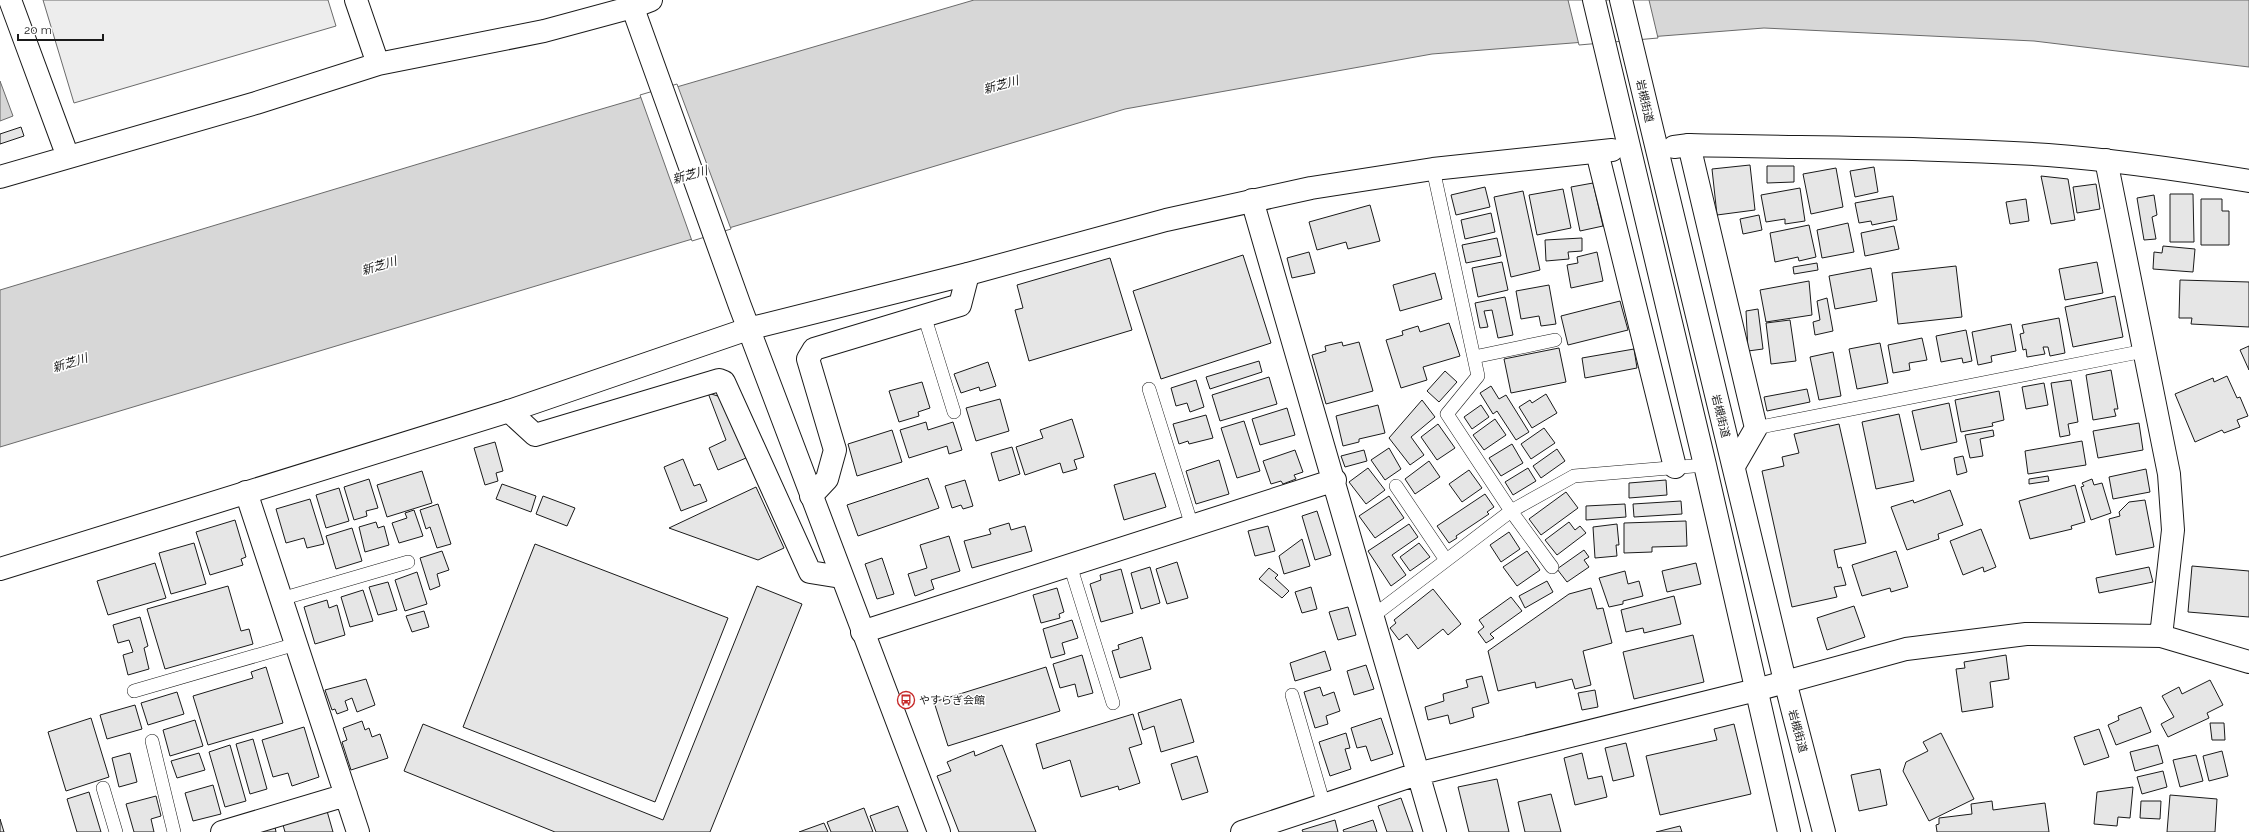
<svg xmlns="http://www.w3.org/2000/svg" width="2249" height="832" font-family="Raleway,'Noto Sans JP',sans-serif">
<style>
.green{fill:#ededed;stroke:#6a6a6a}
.water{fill:#d7d7d7;stroke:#6a6a6a}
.pier{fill:#fff;stroke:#6a6a6a}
.building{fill:#e6e6e6;stroke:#1a1a1a}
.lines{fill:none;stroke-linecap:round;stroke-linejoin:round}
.lane-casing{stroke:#1a1a1a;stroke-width:14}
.street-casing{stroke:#1a1a1a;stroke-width:24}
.secondary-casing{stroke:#1a1a1a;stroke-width:24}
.highway-casing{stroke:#1a1a1a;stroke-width:24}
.lane{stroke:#fff;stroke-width:13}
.street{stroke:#fff;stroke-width:22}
.secondary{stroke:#fff;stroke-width:22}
.highway{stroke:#fff;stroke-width:22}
.labels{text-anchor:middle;stroke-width:3;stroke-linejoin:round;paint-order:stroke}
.street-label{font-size:11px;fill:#1a1a1a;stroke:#fff}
.poi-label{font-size:11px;fill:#1a1a1a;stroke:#fff;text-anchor:start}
.water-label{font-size:12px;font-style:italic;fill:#1a1a1a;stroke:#fff}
</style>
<rect width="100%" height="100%" fill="#fff"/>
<path class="green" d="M 43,0 L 328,0 L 336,26 L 74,103 Z"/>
<path class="water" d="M 974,0 L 2249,0 L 2249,67 L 2034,41 L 1764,28 L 1432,54 L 1125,109 L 0,447 L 0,290 L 581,115 Z
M 0,81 L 13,116 L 0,121 Z"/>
<path class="pier" d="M 1568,0 L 1649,0 L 1658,38 L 1579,45 Z
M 677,84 L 731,229 L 692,241 L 640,95 Z"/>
<path class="building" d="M 21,127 L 24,136 L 0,144 L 0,134 Z
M 1750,165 L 1755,210 L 1717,215 L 1712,169 Z
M 1767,166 L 1794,166 L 1794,182 L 1767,183 Z
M 1874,167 L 1878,192 L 1855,197 L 1850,171 Z
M 1836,168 L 1843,207 L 1811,214 L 1803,174 Z
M 2041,176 L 2068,179 L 2075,220 L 2051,224 Z
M 1593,183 L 1603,226 L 1580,231 L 1571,187 Z
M 2096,184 L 2100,209 L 2077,213 L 2073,187 Z
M 1485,187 L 1490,207 L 1456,215 L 1451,195 Z
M 1800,188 L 1805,221 L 1785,224 L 1785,219 L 1766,222 L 1761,195 Z
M 1563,189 L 1571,228 L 1537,235 L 1529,195 Z
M 1523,191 L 1540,270 L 1511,277 L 1494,197 Z
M 2170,194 L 2193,194 L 2194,242 L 2170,242 Z
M 2154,195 L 2157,215 L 2152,217 L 2156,239 L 2144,240 L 2137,198 Z
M 1893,196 L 1897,220 L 1872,225 L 1871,221 L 1859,223 L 1855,203 Z
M 2026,199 L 2029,221 L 2010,224 L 2006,202 Z
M 2201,199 L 2222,199 L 2222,211 L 2229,211 L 2229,245 L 2201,245 Z
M 1370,205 L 1380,241 L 1348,249 L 1346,242 L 1317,250 L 1309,222 Z
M 1491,213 L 1495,232 L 1465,239 L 1461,220 Z
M 1759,215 L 1762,230 L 1743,234 L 1740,219 Z
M 1848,223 L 1854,252 L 1822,258 L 1817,230 Z
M 1809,225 L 1816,257 L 1799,261 L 1798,257 L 1775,262 L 1770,233 Z
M 1894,226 L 1899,249 L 1865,256 L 1861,233 Z
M 1497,238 L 1501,256 L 1466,263 L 1462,245 Z
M 1582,238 L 1582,251 L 1568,252 L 1569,259 L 1546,261 L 1545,240 Z
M 2163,246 L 2195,249 L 2193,272 L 2153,269 L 2154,252 L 2162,253 Z
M 1309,252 L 1315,273 L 1292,278 L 1287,258 Z
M 1597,252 L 1603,281 L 1571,288 L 1567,265 L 1578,263 L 1577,257 Z
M 1243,255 L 1271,343 L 1161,379 L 1133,291 Z
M 1110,258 L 1132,330 L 1029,361 L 1015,310 L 1023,308 L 1017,285 Z
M 1502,262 L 1508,290 L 1478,297 L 1472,268 Z
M 2097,262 L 2103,293 L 2065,300 L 2059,269 Z
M 1817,263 L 1818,270 L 1794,274 L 1793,267 Z
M 1956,266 L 1962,317 L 1898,324 L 1892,273 Z
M 1871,268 L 1877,301 L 1835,309 L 1829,276 Z
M 1435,273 L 1442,299 L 1400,311 L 1393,285 Z
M 2180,280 L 2249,282 L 2249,327 L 2191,324 L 2192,318 L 2179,318 Z
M 1809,281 L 1812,315 L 1766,322 L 1760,290 Z
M 1549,285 L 1556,324 L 1541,326 L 1539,316 L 1521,319 L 1516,291 Z
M 2115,296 L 2123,337 L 2073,347 L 2065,307 Z
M 1505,297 L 1513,335 L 1498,338 L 1492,310 L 1484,311 L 1488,327 L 1480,328 L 1475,303 Z
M 1827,298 L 1833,331 L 1815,335 L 1813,322 L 1820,320 L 1817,301 Z
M 1620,301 L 1628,330 L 1568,345 L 1561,316 Z
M 1758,309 L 1763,349 L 1748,351 L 1746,311 Z
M 2059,318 L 2065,353 L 2050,356 L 2048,347 L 2043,347 L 2045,354 L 2027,357 L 2026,349 L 2023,350 L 2020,334 L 2024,333 L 2022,325 Z
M 1790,320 L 1796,361 L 1771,364 L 1766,323 Z
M 1449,323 L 1460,356 L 1423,367 L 1427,380 L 1401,388 L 1386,340 L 1403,335 L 1402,331 L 1418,326 L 1420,332 Z
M 2011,324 L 2016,351 L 1991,356 L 1992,362 L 1978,365 L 1972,332 Z
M 1966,330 L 1972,361 L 1963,363 L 1962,358 L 1941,362 L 1936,336 Z
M 1922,338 L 1927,360 L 1909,363 L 1910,370 L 1893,373 L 1888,345 Z
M 1342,342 L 1343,346 L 1359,342 L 1373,391 L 1326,404 L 1312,355 L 1326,351 L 1325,346 Z
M 1880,343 L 1888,383 L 1857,389 L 1849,349 Z
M 2249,346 L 2249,370 L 2240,350 Z
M 1559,348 L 1566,382 L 1511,393 L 1504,359 Z
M 1634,349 L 1637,368 L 1585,378 L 1582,358 Z
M 1833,352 L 1841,396 L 1819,400 L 1810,357 Z
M 1259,361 L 1262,372 L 1210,389 L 1206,377 Z
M 988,362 L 996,386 L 980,391 L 979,387 L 961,393 L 954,374 Z
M 2111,370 L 2118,409 L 2114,409 L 2116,416 L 2093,420 L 2086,375 Z
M 1445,371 L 1457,382 L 1439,402 L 1427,391 Z
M 2227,376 L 2237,398 L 2240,397 L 2248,416 L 2237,420 L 2240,427 L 2224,433 L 2222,430 L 2195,442 L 2175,394 L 2213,378 L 2214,382 Z
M 1269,377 L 1277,404 L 1220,421 L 1212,395 Z
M 1196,380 L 1204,407 L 1190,412 L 1187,403 L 1176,406 L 1171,388 Z
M 2071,380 L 2078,422 L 2068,424 L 2070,435 L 2060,437 L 2051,383 Z
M 922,382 L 930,408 L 918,412 L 919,416 L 899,422 L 889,391 Z
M 2044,383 L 2048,405 L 2026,409 L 2022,387 Z
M 1491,386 L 1499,399 L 1506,395 L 1529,432 L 1516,440 L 1497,411 L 1493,414 L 1480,393 Z
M 1807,389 L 1810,402 L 1767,411 L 1764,397 Z
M 1999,391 L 2004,420 L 1992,423 L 1993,426 L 1961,432 L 1955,400 Z
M 708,393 L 721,397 L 746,458 L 718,470 L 709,448 L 726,440 Z
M 1546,394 L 1557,413 L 1532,428 L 1519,407 L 1530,400 L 1532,403 Z
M 1000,399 L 1009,431 L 976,441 L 966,408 Z
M 1422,400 L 1435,417 L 1411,437 L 1424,455 L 1410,465 L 1389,438 Z
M 1949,403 L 1957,442 L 1921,450 L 1912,411 Z
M 1378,405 L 1385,433 L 1359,439 L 1359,442 L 1343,446 L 1336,416 Z
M 1481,405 L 1489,417 L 1472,429 L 1464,417 Z
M 1287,408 L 1295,435 L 1260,445 L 1252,419 Z
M 1899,414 L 1914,481 L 1876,489 L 1862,422 Z
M 1206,415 L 1213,438 L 1189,444 L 1188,441 L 1179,444 L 1173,424 Z
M 1072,419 L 1084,457 L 1074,460 L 1077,469 L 1063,473 L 1060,463 L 1025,475 L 1016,447 L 1043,438 L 1040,430 Z
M 1495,419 L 1506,435 L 1484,450 L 1473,435 Z
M 1244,421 L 1260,471 L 1237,478 L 1221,428 Z
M 926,422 L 928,430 L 953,422 L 962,450 L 949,454 L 947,446 L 909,458 L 900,430 Z
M 2139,423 L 2143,450 L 2098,458 L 2093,431 Z
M 1438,424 L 1455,448 L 1437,460 L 1421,437 Z
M 1839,424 L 1866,543 L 1834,550 L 1838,568 L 1841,567 L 1846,585 L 1834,587 L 1837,597 L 1792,607 L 1762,471 L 1784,466 L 1782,457 L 1799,453 L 1794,434 Z
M 1544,428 L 1555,443 L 1531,459 L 1521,444 Z
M 892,430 L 902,462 L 857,476 L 848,444 Z
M 1993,430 L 1994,436 L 1980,439 L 1983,456 L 1970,458 L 1965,435 Z
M 2082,441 L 2086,465 L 2028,474 L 2025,451 Z
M 495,442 L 503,471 L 496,473 L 498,481 L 485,485 L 474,448 Z
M 1512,444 L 1523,463 L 1501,476 L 1489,458 Z
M 1012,447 L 1020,474 L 999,481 L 991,453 Z
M 1389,448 L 1401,469 L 1385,480 L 1371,460 Z
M 1557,449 L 1565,461 L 1541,478 L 1533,466 Z
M 1295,450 L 1303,472 L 1294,475 L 1296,479 L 1283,484 L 1281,481 L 1271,484 L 1263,461 Z
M 1364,450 L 1367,461 L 1345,467 L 1341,456 Z
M 1963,456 L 1967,472 L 1957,475 L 1954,458 Z
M 683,459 L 694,486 L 700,484 L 707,501 L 681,511 L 664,467 Z
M 1219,460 L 1229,494 L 1196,504 L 1186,471 Z
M 1429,461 L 1440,477 L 1415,494 L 1405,479 Z
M 1368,468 L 1385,490 L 1366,504 L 1349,482 Z
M 1528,468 L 1536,481 L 1513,495 L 1505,482 Z
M 2146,469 L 2150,492 L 2113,499 L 2109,477 Z
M 1469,470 L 1482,488 L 1462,502 L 1449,484 Z
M 422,471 L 432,503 L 387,517 L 377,485 Z
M 1155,473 L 1166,507 L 1124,520 L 1114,485 Z
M 2048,476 L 2049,481 L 2029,484 L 2029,479 Z
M 928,478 L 939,508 L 858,536 L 847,505 Z
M 369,479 L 378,508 L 366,511 L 367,516 L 354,520 L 344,487 Z
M 2092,479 L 2094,485 L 2102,483 L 2111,513 L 2091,520 L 2081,487 L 2084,486 L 2082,483 Z
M 965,480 L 973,506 L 963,509 L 961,505 L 952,508 L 945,486 Z
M 1666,480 L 1667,495 L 1629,498 L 1629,483 Z
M 502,484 L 536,496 L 531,512 L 496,499 Z
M 2075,485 L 2085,522 L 2071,526 L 2072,529 L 2030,539 L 2019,501 Z
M 756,487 L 784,548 L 758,560 L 669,528 Z
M 339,488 L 349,521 L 326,528 L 316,495 Z
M 1950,490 L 1963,525 L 1938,534 L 1939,539 L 1907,550 L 1891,507 L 1913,500 L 1914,503 Z
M 1566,492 L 1578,508 L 1541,535 L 1529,519 Z
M 1485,494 L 1494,507 L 1487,512 L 1489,514 L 1456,536 L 1457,538 L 1449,543 L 1437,526 Z
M 543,496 L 575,508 L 567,526 L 536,514 Z
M 1389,496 L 1404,518 L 1375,538 L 1359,516 Z
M 310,499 L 324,544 L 307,548 L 304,538 L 286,543 L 276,509 Z
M 2145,500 L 2154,547 L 2116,555 L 2109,519 L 2120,516 L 2119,512 L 2129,502 Z
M 1681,501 L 1682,514 L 1634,517 L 1633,504 Z
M 438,504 L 451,544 L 437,548 L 430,527 L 426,529 L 420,510 Z
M 1625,504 L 1626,517 L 1586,520 L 1586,506 Z
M 414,510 L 423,536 L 399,543 L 392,523 L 407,518 L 405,513 Z
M 1317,511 L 1331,555 L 1315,560 L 1302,516 Z
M 235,520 L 246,557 L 241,559 L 243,565 L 210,575 L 196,532 Z
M 1686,521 L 1687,546 L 1652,547 L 1652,552 L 1624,553 L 1624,523 Z
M 376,522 L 378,528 L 384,526 L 389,545 L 365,552 L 359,527 Z
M 1569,522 L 1575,530 L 1580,526 L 1586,533 L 1557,555 L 1545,540 Z
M 1009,523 L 1011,530 L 1025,526 L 1032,551 L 972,568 L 964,541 L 991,534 L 989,529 Z
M 1409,524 L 1418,537 L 1392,555 L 1406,575 L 1391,586 L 1368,551 Z
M 1617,524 L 1619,545 L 1616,545 L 1617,556 L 1595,558 L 1593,527 Z
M 1268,526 L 1275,551 L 1255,556 L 1248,531 Z
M 352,528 L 362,561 L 336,569 L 326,536 Z
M 1981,529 L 1996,567 L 1984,572 L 1983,567 L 1963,575 L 1950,541 Z
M 1509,532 L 1520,549 L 1501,562 L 1490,545 Z
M 949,536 L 960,571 L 931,580 L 934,589 L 915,596 L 908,574 L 927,568 L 920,545 Z
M 1302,539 L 1310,566 L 1284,574 L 1279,556 Z
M 194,543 L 206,584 L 171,594 L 159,553 Z
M 1419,543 L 1430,557 L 1410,571 L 1400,557 Z
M 535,544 L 728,618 L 655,802 L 463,727 Z
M 1584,550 L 1589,557 L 1584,560 L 1589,567 L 1567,582 L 1557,569 Z
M 442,551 L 449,570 L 437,574 L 440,586 L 430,590 L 420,558 Z
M 1527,551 L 1540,570 L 1517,586 L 1503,567 Z
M 1896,551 L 1908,587 L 1891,592 L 1890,588 L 1862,596 L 1852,565 Z
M 882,558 L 894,594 L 877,599 L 865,564 Z
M 1177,562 L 1188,598 L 1167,604 L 1156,569 Z
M 155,563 L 166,598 L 108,615 L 97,581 Z
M 1696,563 L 1701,584 L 1667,592 L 1662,571 Z
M 2192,566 L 2249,571 L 2249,617 L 2188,612 Z
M 1150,567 L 1160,603 L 1141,609 L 1131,573 Z
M 2149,567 L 2153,582 L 2099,593 L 2096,578 Z
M 1269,568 L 1278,575 L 1275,578 L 1289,591 L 1282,598 L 1259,579 Z
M 1121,569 L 1133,613 L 1101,622 L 1090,584 L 1101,580 L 1100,575 Z
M 1625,571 L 1628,584 L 1639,581 L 1643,596 L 1623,601 L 1623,604 L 1609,607 L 1599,578 Z
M 417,572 L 427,604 L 405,611 L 395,580 Z
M 1547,581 L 1553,592 L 1525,608 L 1519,596 Z
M 388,582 L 397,610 L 378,615 L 369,587 Z
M 228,586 L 241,631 L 249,629 L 253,644 L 165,669 L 147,609 Z
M 757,586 L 802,604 L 710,832 L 555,832 L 404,771 L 423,724 L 663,820 Z
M 1311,587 L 1317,609 L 1302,613 L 1295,592 Z
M 1057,588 L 1064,612 L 1059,614 L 1060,618 L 1041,623 L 1033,595 Z
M 1591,588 L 1597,609 L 1603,608 L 1612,643 L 1583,651 L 1591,685 L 1575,689 L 1572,679 L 1536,688 L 1535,682 L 1498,691 L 1488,651 L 1569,594 Z
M 1433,589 L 1461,624 L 1448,635 L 1443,629 L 1418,649 L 1407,634 L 1399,640 L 1390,628 L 1396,623 L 1394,620 Z
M 363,590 L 373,621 L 350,627 L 341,597 Z
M 1674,596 L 1681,624 L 1644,633 L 1643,628 L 1626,632 L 1621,610 Z
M 1511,597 L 1522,611 L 1490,634 L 1494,638 L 1486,643 L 1478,632 L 1484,627 L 1479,620 Z
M 327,600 L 329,608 L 337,605 L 345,635 L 315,644 L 304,607 Z
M 1854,606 L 1865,637 L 1827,650 L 1817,618 Z
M 1348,607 L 1356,635 L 1338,640 L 1329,612 Z
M 424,611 L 429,627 L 412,632 L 406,616 Z
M 140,617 L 148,646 L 144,648 L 149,669 L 128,675 L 123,655 L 133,652 L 129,640 L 118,643 L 113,625 Z
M 1072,620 L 1078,638 L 1062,643 L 1065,654 L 1051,658 L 1043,629 Z
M 1693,635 L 1704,682 L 1634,699 L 1623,652 Z
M 1142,637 L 1151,669 L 1120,678 L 1112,651 L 1119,649 L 1118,645 Z
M 1325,651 L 1331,670 L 1295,681 L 1290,663 Z
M 1082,655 L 1093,693 L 1078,697 L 1075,684 L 1060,688 L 1053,664 Z
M 2006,655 L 2009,679 L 1990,682 L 1993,707 L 1962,712 L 1956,669 L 1965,668 L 1964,662 Z
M 1366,665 L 1374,689 L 1354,695 L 1347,671 Z
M 266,667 L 283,723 L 208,745 L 193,696 L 253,678 L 251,672 Z
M 1046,667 L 1060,711 L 948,746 L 934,702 Z
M 1482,676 L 1489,703 L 1472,708 L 1474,717 L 1450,724 L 1448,715 L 1428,720 L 1425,707 L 1444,701 L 1443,694 L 1468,687 L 1466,680 Z
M 366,679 L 375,705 L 357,712 L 352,698 L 345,701 L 348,710 L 337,714 L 335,709 L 332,710 L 325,690 Z
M 2210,680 L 2223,705 L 2207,713 L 2209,718 L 2168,737 L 2161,724 L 2174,717 L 2162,696 L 2179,687 L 2182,694 Z
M 1320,687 L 1323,696 L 1334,692 L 1340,711 L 1326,716 L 1328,724 L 1315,728 L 1304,692 Z
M 1595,690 L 1598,707 L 1582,710 L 1578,693 Z
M 177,692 L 184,714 L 148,725 L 141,703 Z
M 1181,699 L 1194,742 L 1161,752 L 1154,726 L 1143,730 L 1138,713 Z
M 135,705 L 142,729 L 107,739 L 100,715 Z
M 2141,707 L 2151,732 L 2116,745 L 2108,725 L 2119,720 L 2118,716 Z
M 1133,714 L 1142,744 L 1129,748 L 1140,783 L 1119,790 L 1118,786 L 1081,797 L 1070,760 L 1043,769 L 1036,744 Z
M 91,718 L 109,777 L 66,791 L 48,732 Z
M 1381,718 L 1393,754 L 1371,761 L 1366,746 L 1357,748 L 1351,728 Z
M 195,720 L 203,746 L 170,756 L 163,730 Z
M 362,721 L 365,730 L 369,728 L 372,737 L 380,734 L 388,758 L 351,770 L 342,742 L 347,740 L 343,728 Z
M 2210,723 L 2224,723 L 2225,740 L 2212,740 Z
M 1734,724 L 1751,794 L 1660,815 L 1646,756 L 1717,740 L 1714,729 Z
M 304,727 L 319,777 L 292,786 L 288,773 L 273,777 L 262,740 Z
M 2099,729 L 2109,757 L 2084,765 L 2074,737 Z
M 1346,733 L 1350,748 L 1345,749 L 1351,769 L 1330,776 L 1319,742 Z
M 1941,733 L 1974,799 L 1929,821 L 1903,771 L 1906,762 L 1928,751 L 1923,742 Z
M 253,739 L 267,789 L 250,794 L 236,744 Z
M 1626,743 L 1634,776 L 1613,781 L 1605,748 Z
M 230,745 L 246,801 L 225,807 L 209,752 Z
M 1002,745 L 1036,832 L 959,832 L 937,776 L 951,771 L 947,762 L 974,751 L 975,756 Z
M 2158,745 L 2163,763 L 2135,771 L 2130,752 Z
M 2222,751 L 2228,776 L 2209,781 L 2203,756 Z
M 130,753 L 137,782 L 119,787 L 112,758 Z
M 199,753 L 205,770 L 177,778 L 171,761 Z
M 1582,753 L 1588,779 L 1602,776 L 1607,797 L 1575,805 L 1564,758 Z
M 2196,755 L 2203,781 L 2180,787 L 2173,760 Z
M 1197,756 L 1208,792 L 1182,800 L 1171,764 Z
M 1880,769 L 1887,805 L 1859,811 L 1851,775 Z
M 2163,771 L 2167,787 L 2142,794 L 2137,777 Z
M 1497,779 L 1509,832 L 1469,832 L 1458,787 Z
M 213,785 L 221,814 L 193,821 L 185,793 Z
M 2133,787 L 2130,818 L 2118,817 L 2117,826 L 2094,824 L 2097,792 Z
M 89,792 L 101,832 L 77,832 L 67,799 Z
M 1551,794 L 1561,832 L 1525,832 L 1518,802 Z
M 2170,795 L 2217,799 L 2215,832 L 2167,832 Z
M 156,796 L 161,816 L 151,819 L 154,832 L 134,832 L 126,804 Z
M 1401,798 L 1413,832 L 1387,832 L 1378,806 Z
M 1992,801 L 1993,810 L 2045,803 L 2049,832 L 1937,832 L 1936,825 L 1939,824 L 1939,818 L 1972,814 L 1971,804 Z
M 2141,801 L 2161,801 L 2160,819 L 2140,818 Z
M 898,806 L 908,832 L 876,832 L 870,816 Z
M 864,808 L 873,832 L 831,832 L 827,822 Z
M 327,811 L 333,832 L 285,832 L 283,825 Z
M 0,819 L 4,832 L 0,832 Z
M 1335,820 L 1338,832 L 1303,832 L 1302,830 Z
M 1373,820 L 1377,832 L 1344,832 L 1343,830 Z
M 824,823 L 828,832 L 799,832 Z
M 1680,826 L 1682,832 L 1656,832 Z
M 275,827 L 276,832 L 260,832 Z"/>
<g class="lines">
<g class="lane-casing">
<path id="lane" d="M 1433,169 L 1478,376 L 1447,414 L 1511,511 L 1552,567
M 924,315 L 954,412
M 1474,357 L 1555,340
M 1149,389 L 1192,526
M 1756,428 L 2144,351
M 1396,486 L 1446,560
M 1070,565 L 1113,703
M 281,599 L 408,562
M 1373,616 L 1511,511 L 1574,476 L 1705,465
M 134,691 L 296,644
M 1292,695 L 1324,805
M 152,741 L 174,832
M 103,788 L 116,832"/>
</g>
<g class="street-casing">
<path id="street" d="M 10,0 L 68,157
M 356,0 L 378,64
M 1689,145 L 1756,428 L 1734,466
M 1597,152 L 1675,467
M 2106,160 L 2169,474 L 2173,530 L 2161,636
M 0,177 L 256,103 L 378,64 L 544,31 L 633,7 L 651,0
M 1252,200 L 1435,832
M 509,411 L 535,435 L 719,380 L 724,382 L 810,572 L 841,577
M 246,492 L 358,832
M 811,496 L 827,479 L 835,450 L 808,359 L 814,349 L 960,305 L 968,274
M 862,632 L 1335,480
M 222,832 L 346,795
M 1242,832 L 1417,774 L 1756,690 L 1906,649 L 2026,634 L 2161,636 L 2249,662"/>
</g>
<g class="secondary-casing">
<path id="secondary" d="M 630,0 L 740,306 L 939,832
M 1674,147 L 1689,145 C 1809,148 1929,147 2048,155 C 2115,160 2183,170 2249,181
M 0,569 L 509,411 L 748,329 L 968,274 L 1166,220 L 1311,188 L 1433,169 L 1612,150"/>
</g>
<g class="highway-casing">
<path id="highway" d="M 1594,0 L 1705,465 L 1789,832
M 1621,0 L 1785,681 L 1824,832"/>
</g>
<use href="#lane" class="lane"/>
<use href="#street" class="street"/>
<use href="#secondary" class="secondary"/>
<use href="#highway" class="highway"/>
</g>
<defs>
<g id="bus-ring" transform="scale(0.9)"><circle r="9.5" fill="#fff" stroke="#c62828" stroke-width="1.5"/><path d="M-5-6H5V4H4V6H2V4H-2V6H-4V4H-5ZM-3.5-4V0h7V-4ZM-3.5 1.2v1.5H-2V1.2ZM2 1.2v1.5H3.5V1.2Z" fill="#c62828"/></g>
</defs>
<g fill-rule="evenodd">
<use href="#bus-ring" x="906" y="700"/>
</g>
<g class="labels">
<g class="street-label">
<text transform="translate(1645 101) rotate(77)" y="4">岩槻街道</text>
<text transform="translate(1721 416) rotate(76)" y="4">岩槻街道</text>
<text transform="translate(1798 731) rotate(75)" y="4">岩槻街道</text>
</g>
<g class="poi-label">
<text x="919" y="704">やすらぎ会館</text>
</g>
<g class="water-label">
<text transform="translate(1001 85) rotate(-16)" y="4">新芝川</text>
<text transform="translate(690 175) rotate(-16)" y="4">新芝川</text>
<text transform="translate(379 266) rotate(-17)" y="4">新芝川</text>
<text transform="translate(70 363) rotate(-18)" y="4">新芝川</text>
</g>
</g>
<path d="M18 34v6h85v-6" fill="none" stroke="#1a1a1a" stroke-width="2"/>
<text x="24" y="34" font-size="12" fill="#1a1a1a" stroke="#ffffff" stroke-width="3" paint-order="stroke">20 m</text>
</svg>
